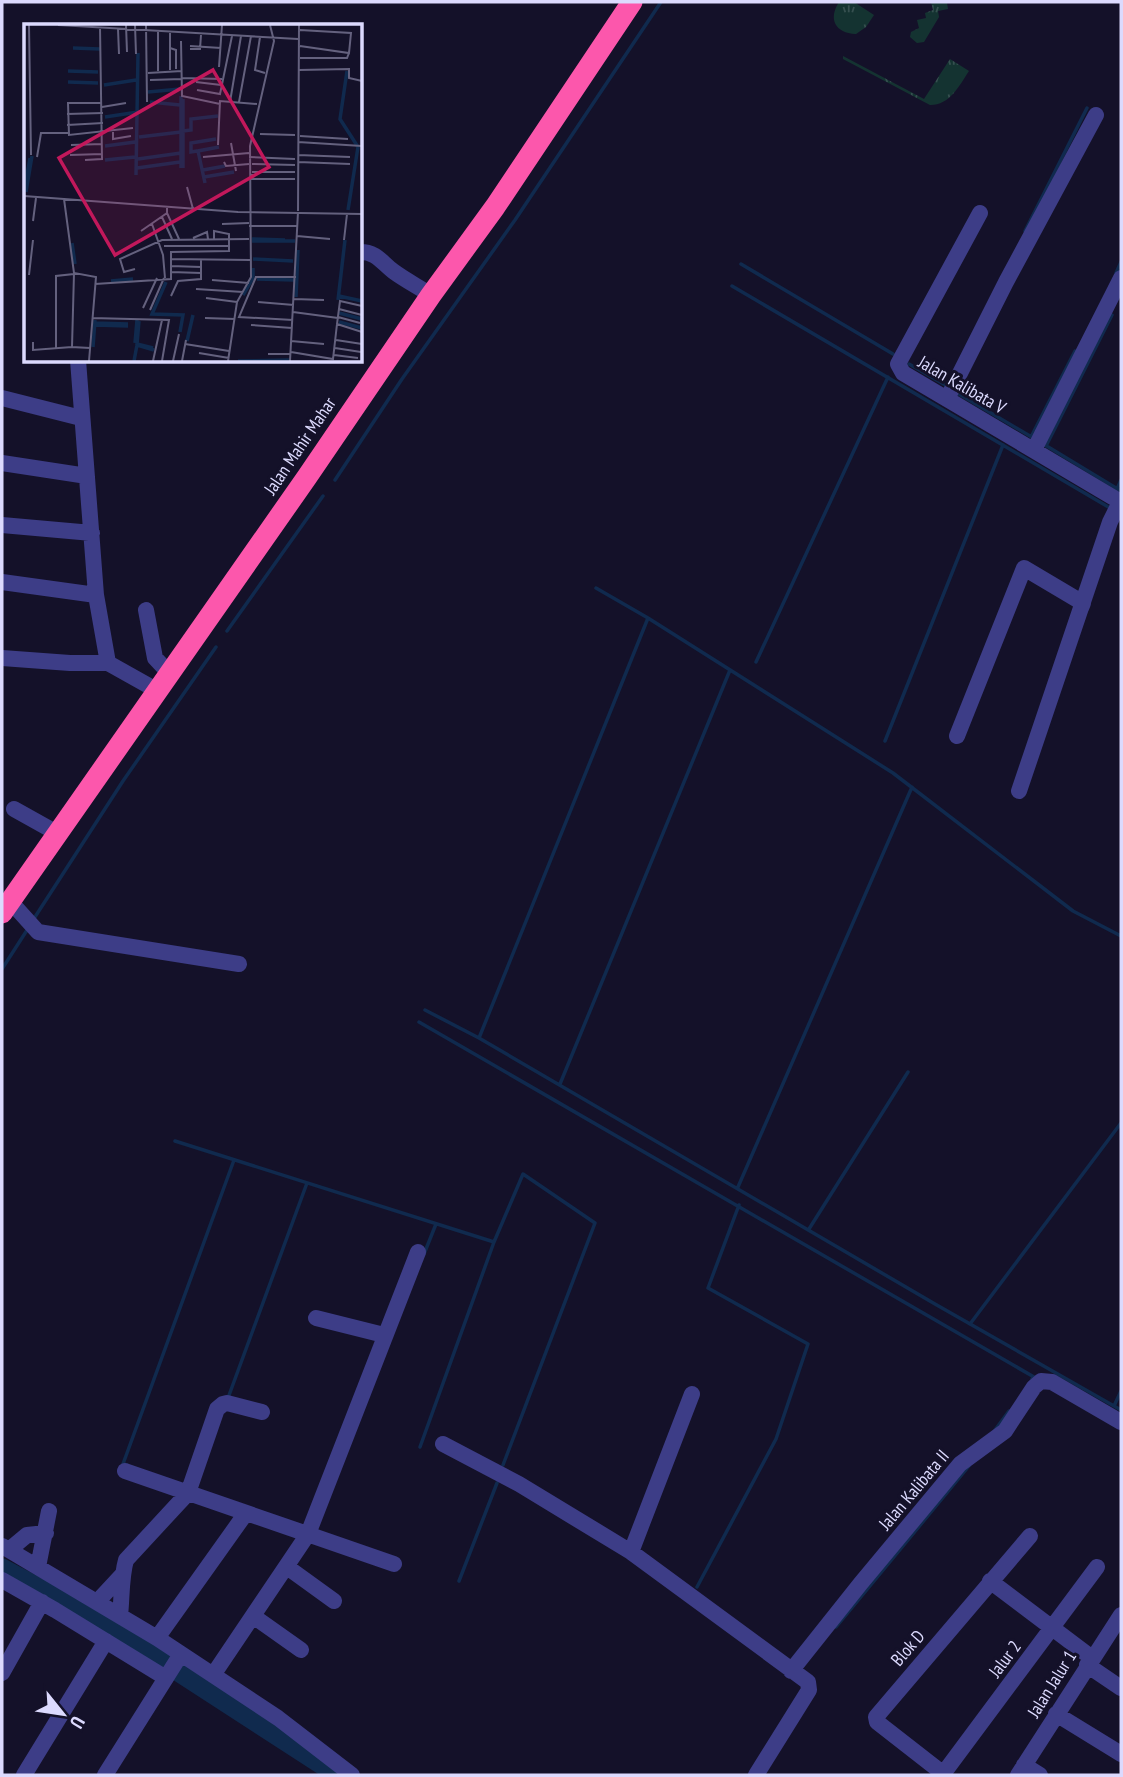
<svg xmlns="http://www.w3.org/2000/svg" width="1123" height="1777" font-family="'PT Sans Narrow',sans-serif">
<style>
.grass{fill:url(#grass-tufts)}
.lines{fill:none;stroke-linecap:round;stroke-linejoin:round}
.stream{stroke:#102a4e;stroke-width:3.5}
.river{stroke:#102a4e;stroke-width:21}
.minor{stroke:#3d3d87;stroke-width:16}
.highway{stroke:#fc57ac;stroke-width:21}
.labels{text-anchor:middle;stroke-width:6;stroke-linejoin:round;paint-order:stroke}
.street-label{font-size:18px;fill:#dcdafe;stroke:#141129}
.inset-river{fill:none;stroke:#102a4e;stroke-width:3.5}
.inset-road{fill:none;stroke:#64617e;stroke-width:2}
.view{fill:#c2185b;fill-opacity:0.15;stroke:#c2185b;stroke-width:3.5}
.inset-edge{fill:none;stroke:#dcdafe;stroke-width:3.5}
</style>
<defs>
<pattern id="grass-tufts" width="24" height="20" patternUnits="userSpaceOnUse" patternTransform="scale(1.75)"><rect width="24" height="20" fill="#143331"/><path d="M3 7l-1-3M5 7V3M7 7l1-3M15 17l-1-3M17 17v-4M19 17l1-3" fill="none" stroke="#365050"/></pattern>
</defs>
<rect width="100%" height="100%" fill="#141129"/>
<path class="grass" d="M 839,2 L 854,2 L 874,15 L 866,27 L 856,34 C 835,33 828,19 839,2 Z
M 931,2 L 948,2 L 947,3 L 948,9 L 938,11 L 939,17 L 924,42 L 917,43 L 910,37 L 911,32 L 919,28 L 917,20 L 926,18 L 925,13 L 933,10 Z
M 843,56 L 924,99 L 950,59 L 969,71 C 959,86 950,105 930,105 L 843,59 Z"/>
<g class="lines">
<path class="stream" d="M 1025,231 L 1087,108
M 741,264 L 893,354
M 1116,273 L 1121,262
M 732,286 L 1110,508
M 909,364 L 947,386
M 957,393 L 1030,436
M 1031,437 L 1075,351
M 1045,445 L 1121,491
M 1046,446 L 1112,315
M 335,480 L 402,379 L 515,220 L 661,2
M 1117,489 L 1121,480
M 596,588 L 648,618 L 893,773 L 1073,911 L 1121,936
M 227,631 L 323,496
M 756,662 L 888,377
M 885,741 L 1003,445
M 33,920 L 123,781 L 216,647
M 2,969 L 29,927
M 425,1010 L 479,1038 L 935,1304 L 1121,1410
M 419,1022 L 1034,1377 L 1032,1379
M 479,1038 L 648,618
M 560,1084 L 730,670
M 175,1141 L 494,1242 L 420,1447
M 738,1187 L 912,787
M 809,1229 L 908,1072
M 494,1242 L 523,1174 L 595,1223 L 503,1465
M 424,1254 L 436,1224
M 970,1324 L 1121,1123
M 228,1398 L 307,1183
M 1114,1406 L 1121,1391
M 995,1430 L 1009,1411
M 127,1465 L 123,1464 L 234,1160
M 459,1581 L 497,1483
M 697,1587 L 776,1439 L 808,1344 L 708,1288 L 739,1205
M 836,1627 L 969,1466
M 141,1647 L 147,1638"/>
<path class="river" d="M 2,1569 L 106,1624 L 339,1775"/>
<path class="minor" d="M 980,213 L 898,364 L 903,373 L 1121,502
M 360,252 C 377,252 381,262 393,271 C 405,280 419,287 431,295
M 78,360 L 96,595 L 108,663 L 158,691
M 2,398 L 81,418
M 947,399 L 1006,282 L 1096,115
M 1034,450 L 1121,278
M 2,463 L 87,476
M 2,525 L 92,533
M 2,582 L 96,595
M 146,610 L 155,658 L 170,674
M 2,658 L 70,663 L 108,663
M 957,736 L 1024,568 L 1083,603 L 1081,608
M 1019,791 L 1110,522 L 1121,500
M 14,809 L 57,833
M 10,901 L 38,932 L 239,964
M 316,1318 L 384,1335
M 443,1444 L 519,1484 L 631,1552 L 808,1682 L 809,1690 L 756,1775
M 125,1471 L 394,1564
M 2,1546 L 157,1638 L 278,1718 L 352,1775
M 9,1550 L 27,1535 L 46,1533
M 631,1552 L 692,1394
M 38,1567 L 49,1511
M 287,1567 L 334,1601
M 2,1580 L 55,1610 L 166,1678
M 990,1581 L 1092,1658
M 97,1602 L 123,1574
M 120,1616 C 122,1598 121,1577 126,1560 L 188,1493 L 217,1409 L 223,1404 L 227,1403 L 262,1412
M 253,1616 L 301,1650
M 157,1638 L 246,1513
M 1087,1665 L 1121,1688
M 791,1671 L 861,1583 L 960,1464 L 1005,1431 L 1034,1387 L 1041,1381 L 1052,1382 L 1121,1422
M 2,1673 L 42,1602
M 213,1675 L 308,1534 L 418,1252
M 1056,1714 L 1121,1754
M 1024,1765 L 1040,1775
M 943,1774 L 1097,1567
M 24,1775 L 106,1641
M 105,1775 L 181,1654
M 945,1775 L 877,1722 L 876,1717 L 1030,1536
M 1018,1775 L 1121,1615"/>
<path class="highway" d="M 2,913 L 307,477 L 431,295 L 495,207 L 632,2"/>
</g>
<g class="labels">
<g class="street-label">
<text transform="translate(962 385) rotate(30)" y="6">Jalan Kalibata V</text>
<text transform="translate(300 446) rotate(-56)" y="6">Jalan Mahir Mahar</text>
<text transform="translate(914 1490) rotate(-50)" y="6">Jalan Kalibata II</text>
<text transform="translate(908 1648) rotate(-49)" y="6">Blok D</text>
<text transform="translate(1005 1659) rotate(-53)" y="6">Jalur 2</text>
<text transform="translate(1052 1684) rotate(-58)" y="6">Jalan Jalur 1</text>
</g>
</g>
<g transform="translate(24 24)">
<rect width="338" height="338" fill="#141129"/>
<path class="inset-river" d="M 49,24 L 76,25M 44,47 L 74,48M 323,47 L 316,95 L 334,123 L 324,186M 44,58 L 74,59M 80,61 L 112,56M 124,68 L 156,65M 157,72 L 157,144M 126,78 L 156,81M 81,93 L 114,88M 159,107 L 167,106 L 167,95 L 194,92M 115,113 L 157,108M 81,122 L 111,118M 173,127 L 167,128 L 167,119 L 192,115M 114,135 L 157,129M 81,136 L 111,133M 113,144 L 156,138M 159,144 L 159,75M 179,146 L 201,142M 112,151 L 114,29M 180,153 L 210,148M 181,159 L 174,127 L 195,123M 0,167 L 6,134M 2,168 L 8,132M 228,215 L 261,216M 228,217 L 271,217M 48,219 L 51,240M 229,235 L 269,237M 233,255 L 270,256M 87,257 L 109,255M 142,258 L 128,290 L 159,291 L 156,308M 219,271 L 229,254 L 229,244M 315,272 L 338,277M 272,273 L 274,226M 314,276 L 321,216M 315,289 L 338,295M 115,297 L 113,320 L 129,324M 315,298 L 338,304M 72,299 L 104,300M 71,301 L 104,302M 163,317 L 169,291M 111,319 L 113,296M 69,323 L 71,296M 110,337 L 113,321 L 130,326M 214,337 L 265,336"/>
<path class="inset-road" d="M 5,1 L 7,131M 34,1 L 274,15M 102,1 L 103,28M 111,1 L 112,30M 122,1 L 123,78M 94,5 L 95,30M 146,9 L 146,46M 236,13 L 231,46 L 241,49M 157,17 L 158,72 L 196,80M 166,22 L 197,24M 276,22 L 325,29 L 327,9 L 276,6M 146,24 L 152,26 L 152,45M 166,25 L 176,25 L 177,11M 276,34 L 323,34 L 325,29M 195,43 L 198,1M 275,46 L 325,45 L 325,54 L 338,57M 134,47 L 134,8M 124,49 L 158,47M 158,54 L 198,55M 126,56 L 158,55M 172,58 L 197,61M 173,66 L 196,70 L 208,12M 206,78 L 217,12M 215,78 L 227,12M 78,79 L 44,79 L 45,111 L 109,104M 78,83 L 102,79M 43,90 L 79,89M 43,101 L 79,99M 89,108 L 89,115 L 107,112M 236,110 L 271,111M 276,112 L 324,115M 274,118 L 338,122M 207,119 L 212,147M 47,121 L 78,120M 194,121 L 196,77 L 233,80M 46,131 L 78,130M 274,131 L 326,133M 13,133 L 17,109 L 44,109M 179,133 L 225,129M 225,133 L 271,135M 61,136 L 78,135 L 76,3M 200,138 L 202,142 L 225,140M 274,138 L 326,140M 228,140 L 271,141M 228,148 L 271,148M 228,150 L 228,155 L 271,155M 163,163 L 169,185M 0,172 L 214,188 L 338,190M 40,175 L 50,249 L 72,253 L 65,337M 274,187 L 275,1M 143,189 L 155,215M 138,193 L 148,215M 9,197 L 12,174M 128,200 L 139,231 L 141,254M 198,200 L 225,199M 225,202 L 273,202M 117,207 L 143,189 L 143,183M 273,212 L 306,215M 169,214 L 183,208 L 184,215M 320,216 L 323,190M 140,222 L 206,222M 147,235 L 226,236M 147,242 L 177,243M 111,245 L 100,248 L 96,235 L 138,216 L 225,215M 147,248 L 177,249M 50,249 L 48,323 L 66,324M 5,251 L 9,216M 231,253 L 272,253M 232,253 L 215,293 L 269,296M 188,256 L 225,259M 71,260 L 147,255 L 147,228 L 205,227 L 205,210 L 190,207 L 190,215M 172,265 L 219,268M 147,272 L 154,257 L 177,255 L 177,235M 182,274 L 213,278M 270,275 L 300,276M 234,278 L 270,281M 338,282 L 316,277 L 313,300 L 338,308M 119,284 L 133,254M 315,285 L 338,291M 126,286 L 140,254M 269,288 L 314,294M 314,293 L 336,299M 68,294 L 145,296 L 138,337M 181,294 L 211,295M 227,301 L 268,304M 312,316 L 338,320M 267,317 L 300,320M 9,318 L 9,326 L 48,323M 161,320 L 205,327M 32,324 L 32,252 L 50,250M 311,324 L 337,328M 267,328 L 309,335 L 313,300M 175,329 L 205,334M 244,330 L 267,330M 310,331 L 334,334M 129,337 L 138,296M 149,337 L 155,310M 158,337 L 162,316M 204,337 L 213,278 L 227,253 L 226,122 L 250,17 L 246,1M 266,337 L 274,188"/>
<path class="view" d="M 189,46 L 245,143 L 91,231 L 35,134 Z"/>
<rect width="338" height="338" class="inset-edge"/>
</g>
<rect width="1123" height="1777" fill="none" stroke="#dcdafe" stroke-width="7"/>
<g transform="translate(63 1714) rotate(120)" stroke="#141129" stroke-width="5" paint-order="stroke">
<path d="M0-5L12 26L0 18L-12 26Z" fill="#dcdafe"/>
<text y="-10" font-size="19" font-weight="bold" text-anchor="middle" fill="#dcdafe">U</text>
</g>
</svg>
